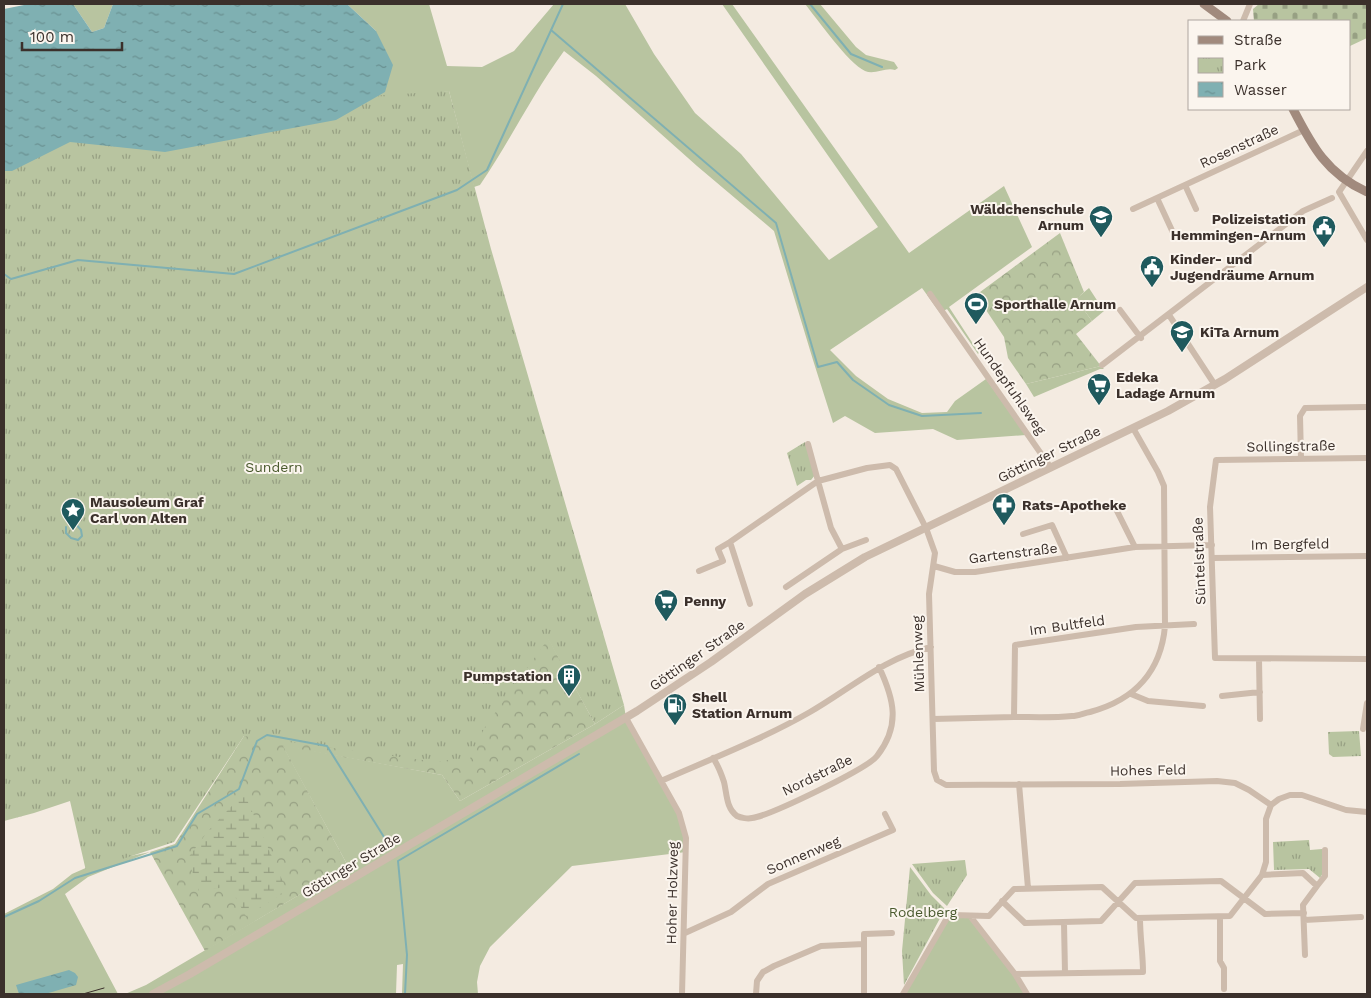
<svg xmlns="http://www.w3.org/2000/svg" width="1371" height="998" font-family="'Work Sans',sans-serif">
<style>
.grass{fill:#b8c4a0}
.forest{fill:url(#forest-crowns)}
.wetland{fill:url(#wetland-marsh)}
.cemetery{fill:url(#cemetery-stones)}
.park{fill:url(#park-tufts)}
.water{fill:url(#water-ripples)}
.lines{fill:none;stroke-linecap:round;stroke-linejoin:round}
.stream{stroke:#7fb0b2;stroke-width:2}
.minor{stroke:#cdbbac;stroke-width:6}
.tertiary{stroke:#cdbbac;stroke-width:8}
.secondary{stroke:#a18a7d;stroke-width:9}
.tram{stroke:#3b302b;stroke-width:1}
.labels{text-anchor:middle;stroke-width:4;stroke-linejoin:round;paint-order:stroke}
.street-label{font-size:14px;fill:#3b302b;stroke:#fbf5ee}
.poi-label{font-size:14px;font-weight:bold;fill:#3b302b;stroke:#fbf5ee;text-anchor:start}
.park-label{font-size:14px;fill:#4a5a2e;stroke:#fbf5ee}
</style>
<defs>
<pattern id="forest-crowns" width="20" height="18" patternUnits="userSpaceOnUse" patternTransform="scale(1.25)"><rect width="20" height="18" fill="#b8c4a0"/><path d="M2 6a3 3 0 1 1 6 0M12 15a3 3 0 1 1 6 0" fill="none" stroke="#97a083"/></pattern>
<pattern id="wetland-marsh" width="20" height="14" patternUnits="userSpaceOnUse" patternTransform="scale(1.25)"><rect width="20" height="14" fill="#b8c4a0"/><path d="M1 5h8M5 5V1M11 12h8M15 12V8" fill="none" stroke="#97a083"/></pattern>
<pattern id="cemetery-stones" width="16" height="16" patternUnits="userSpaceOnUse" patternTransform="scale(1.25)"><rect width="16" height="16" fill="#b8c4a0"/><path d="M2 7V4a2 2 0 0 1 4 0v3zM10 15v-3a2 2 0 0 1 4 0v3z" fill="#97a083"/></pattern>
<pattern id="park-tufts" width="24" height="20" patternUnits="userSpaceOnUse" patternTransform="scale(1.25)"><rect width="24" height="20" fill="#b8c4a0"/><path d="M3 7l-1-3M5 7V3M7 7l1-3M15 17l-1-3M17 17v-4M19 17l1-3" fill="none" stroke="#97a083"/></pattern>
<pattern id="water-ripples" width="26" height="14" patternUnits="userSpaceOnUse" patternTransform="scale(1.25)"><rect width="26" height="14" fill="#7fb0b2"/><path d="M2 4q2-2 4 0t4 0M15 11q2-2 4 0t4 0" fill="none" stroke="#699091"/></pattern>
</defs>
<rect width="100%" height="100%" fill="#f4ebe1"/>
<path class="grass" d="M 73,4 L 113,4 L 104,28 L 92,32 Z
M 347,4 L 429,4 L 447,66 L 482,67 L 514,51 L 554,4 L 625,4 L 654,54 L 695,113 L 741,154 L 829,260 L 878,227 L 722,4 L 732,4 L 909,253 L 1004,186 L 1032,247 L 949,307 L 979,353 L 978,354 L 947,309 L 940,313 L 922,288 L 830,350 L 856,376 L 888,399 L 922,413 L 947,412 L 955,401 L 986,379 L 1026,435 L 957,440 L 933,429 L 875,433 L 845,416 L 833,423 L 813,360 L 774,231 L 697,166 L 596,76 L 564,51 C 533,93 510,141 480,185 L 474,187 L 449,91 L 4,171 L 376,31 Z
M 805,4 L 820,4 L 856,47 L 866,55 L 894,62 L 898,68 L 895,70 C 885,67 875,75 865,71 C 848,63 818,20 805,4 Z
M 1089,288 L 1104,311 L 1092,321 L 1076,299 Z
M 1101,366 L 1104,369 L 1100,369 L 1034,397 L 1026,384 Z
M 624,705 L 626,718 L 679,813 L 686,852 L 572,866 L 490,947 L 480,966 L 477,982 L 478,994 L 402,994 L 403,964 L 397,965 L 396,994 L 125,994 L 146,985 L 348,866 L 282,745 L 442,775 L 460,801 L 595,724 Z
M 150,852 L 88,877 L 65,894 L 118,994 L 4,994 L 4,914 L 53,889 L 72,874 L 97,863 Z
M 970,916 L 1027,994 L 903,994 L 947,918 Z"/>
<path class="forest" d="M 1060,233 L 1084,292 L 1076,299 L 1092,321 L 1076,334 L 1101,366 L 1026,384 L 1008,358 L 1004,337 L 976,295 Z
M 541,625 L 595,724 L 460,801 L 442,775 L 283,746 L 348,866 L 205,951 L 150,852 L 175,844 L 251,725 Z"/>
<path class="wetland" d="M 244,793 L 287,891 L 246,916 L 229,886 L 199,892 L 188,858 L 208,831 Z"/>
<path class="cemetery" d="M 1259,4 L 1367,4 L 1367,38 L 1350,46 L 1350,21 L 1254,21 L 1253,9 Z"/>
<path class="park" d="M 449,91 L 491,249 L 624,705 L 595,724 L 548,639 L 485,727 L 468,763 L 448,760 L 437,762 L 244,736 L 174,842 L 86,871 L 70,801 L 34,813 L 4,821 L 4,119 Z
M 805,442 L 815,475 L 811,480 L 806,480 L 797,486 L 787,453 Z
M 1359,731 L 1361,756 L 1333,757 L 1329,754 L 1328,732 Z
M 1309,840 L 1310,850 L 1322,849 L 1323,873 L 1320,878 L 1309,869 L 1274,870 L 1273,842 Z
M 965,860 L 967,875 L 947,906 L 933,893 L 912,864 Z
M 910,867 L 931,895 L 945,909 L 904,985 L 902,951 Z"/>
<path class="water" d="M 29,4 L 73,4 L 92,32 L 104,28 L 113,4 L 347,4 L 376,31 L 393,65 L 385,92 L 336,120 L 165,152 L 70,142 L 12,171 L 4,171 L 4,9 Z
M 69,970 L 75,973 L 78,977 L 76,985 L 45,994 L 19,994 L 16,985 Z"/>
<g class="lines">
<path class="stream" d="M 810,4 L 851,54 L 882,67
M 551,30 L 776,223 L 818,367 L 837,362 L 853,380 L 889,405 L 922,416 L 981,413
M 4,274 L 11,279 L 78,260 L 234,274 L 457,190 L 487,170 L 563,4
M 66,527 L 66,533 L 71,538 L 78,540 L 82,536 L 81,530 L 74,522 L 69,523
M 4,917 L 39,901 L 75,878 L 177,846 L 197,814 L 239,789 L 257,741 L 267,735 L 327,746 L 389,845
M 405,994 L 407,955 L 398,861 L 579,754"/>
<path class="minor" d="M 1243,21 L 1250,4
M 1367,151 L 1339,192 L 1367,240
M 1185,185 L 1196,209
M 1157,198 L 1175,237
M 1133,209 L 1304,130
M 930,294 L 1051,468
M 1120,310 L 1141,338
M 1169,315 L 1215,385
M 1102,365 L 1303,211 L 1332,198
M 1367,458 L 1216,460 L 1210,507 L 1215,658 L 1367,659
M 1301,459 L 1300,416 L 1305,408 L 1367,407
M 1114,505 L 1135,547
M 1023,534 L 1052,525 L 1067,558
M 842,549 L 866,540
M 1213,558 L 1367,556
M 934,566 L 955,572 L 975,572 L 1135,547 L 1212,545
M 699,571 L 723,561 L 718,549 L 730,542
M 786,587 L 842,549 L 831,528 L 818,481 L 867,468 L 890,465 L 896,469 L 926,528 L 935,553 L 929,594 L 934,771 L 937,780 L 946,785 L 1120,784 L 1217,781 L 1235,783 L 1249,790 L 1271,805
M 750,604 L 730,542 L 818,481 L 808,444
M 1259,659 L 1260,719
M 1131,694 L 1148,701 L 1203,706
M 1222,696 L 1260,692
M 1014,717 C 1033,717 1053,718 1072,716 C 1078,716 1084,713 1090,712 C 1135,700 1161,671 1165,626 L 1164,486 L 1158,472 L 1133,428
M 626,718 L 679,813 L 686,838 L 682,994
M 933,719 L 1014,717 L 1015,645 L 1136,627 L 1194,624
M 1363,729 L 1367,703
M 713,758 C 718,765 721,773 724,782 C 727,794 726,808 737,816 C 741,818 748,819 752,818 C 769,816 867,769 877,756 C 901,725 894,699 879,667
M 661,781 C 711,759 763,739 810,712 C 850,689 884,658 931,647
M 1019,784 L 1028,888
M 1262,875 L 1303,873 L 1317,886 L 1303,905 L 1305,955
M 1317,886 L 1325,876 L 1325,850
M 1002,901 L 1025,923 L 1101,921 L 1135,883 L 1221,881 L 1265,914 L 1304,913
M 970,916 L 1015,974 L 1027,994
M 1220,917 L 1220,961 L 1224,968 L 1224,989
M 1304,920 L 1361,917
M 1064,923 L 1065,973
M 685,933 L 731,912 L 768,884 L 893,830 L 885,814
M 864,944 L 864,934 L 892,933
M 1015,974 L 1143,972 C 1143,954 1140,937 1140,918
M 756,994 L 757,981 L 763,972 L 774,966 L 821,946 L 864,944 L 864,994
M 903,994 L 947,918 L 952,915 L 989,916 L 1014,889 L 1102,887 L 1136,918 L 1230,916 L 1262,875 L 1266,862 L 1266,819 L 1271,805 L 1279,799 L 1290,795 L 1302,795 L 1346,810 L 1367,812"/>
<path class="tertiary" d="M 153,994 L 190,974 L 637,711 L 711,662 L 805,594 L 865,557 L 1168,411 L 1225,379 L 1367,287"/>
<path class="secondary" d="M 1204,4 L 1227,21
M 1293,109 C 1312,146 1327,174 1367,192"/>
<path class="tram" d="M 83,994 L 104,988"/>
</g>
<defs>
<g id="school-pin" transform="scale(1.25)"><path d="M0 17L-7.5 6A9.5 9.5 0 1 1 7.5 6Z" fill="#1f5a5e" stroke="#fbf5ee"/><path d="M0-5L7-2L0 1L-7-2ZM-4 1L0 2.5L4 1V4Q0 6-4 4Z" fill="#fff"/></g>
<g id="civic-pin" transform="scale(1.25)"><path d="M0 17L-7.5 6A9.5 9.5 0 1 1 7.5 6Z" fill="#1f5a5e" stroke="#fbf5ee"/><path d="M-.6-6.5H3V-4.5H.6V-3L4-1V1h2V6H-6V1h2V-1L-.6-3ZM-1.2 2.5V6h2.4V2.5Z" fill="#fff"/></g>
<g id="stadium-pin" transform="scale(1.25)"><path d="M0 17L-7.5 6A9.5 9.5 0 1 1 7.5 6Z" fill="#1f5a5e" stroke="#fbf5ee"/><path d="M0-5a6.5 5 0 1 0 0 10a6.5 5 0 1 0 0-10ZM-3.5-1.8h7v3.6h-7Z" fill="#fff"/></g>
<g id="supermarket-pin" transform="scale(1.25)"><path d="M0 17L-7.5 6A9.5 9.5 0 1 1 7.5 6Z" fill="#1f5a5e" stroke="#fbf5ee"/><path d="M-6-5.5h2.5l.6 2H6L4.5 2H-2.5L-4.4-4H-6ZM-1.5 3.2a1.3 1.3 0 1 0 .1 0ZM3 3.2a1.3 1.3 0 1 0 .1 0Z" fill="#fff"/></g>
<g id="pharmacy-pin" transform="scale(1.25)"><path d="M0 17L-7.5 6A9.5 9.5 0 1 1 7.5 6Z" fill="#1f5a5e" stroke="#fbf5ee"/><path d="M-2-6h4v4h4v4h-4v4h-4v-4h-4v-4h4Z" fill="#fff"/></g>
<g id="sight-pin" transform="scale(1.25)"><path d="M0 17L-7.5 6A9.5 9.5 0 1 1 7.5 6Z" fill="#1f5a5e" stroke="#fbf5ee"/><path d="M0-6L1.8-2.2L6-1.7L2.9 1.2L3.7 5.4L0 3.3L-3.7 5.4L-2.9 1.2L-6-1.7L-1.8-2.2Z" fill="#fff"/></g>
<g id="building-pin" transform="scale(1.25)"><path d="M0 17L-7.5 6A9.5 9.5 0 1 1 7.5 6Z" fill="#1f5a5e" stroke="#fbf5ee"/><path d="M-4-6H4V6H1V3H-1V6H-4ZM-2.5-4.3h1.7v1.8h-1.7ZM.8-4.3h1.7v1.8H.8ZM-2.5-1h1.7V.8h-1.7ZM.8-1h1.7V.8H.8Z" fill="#fff"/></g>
<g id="fuel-pin" transform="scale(1.25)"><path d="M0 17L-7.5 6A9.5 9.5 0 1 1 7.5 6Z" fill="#1f5a5e" stroke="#fbf5ee"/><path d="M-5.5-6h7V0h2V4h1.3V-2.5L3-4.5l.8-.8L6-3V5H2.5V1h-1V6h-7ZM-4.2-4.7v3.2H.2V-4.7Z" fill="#fff"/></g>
</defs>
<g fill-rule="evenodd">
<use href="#school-pin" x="1101" y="217"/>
<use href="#civic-pin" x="1324" y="227"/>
<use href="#civic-pin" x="1152" y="267"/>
<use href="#stadium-pin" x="976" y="304"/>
<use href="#school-pin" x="1182" y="332"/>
<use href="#supermarket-pin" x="1099" y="385"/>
<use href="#pharmacy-pin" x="1004" y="505"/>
<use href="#sight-pin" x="73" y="510"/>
<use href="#supermarket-pin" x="666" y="601"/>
<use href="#building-pin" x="569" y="676"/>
<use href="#fuel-pin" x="675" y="705"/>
</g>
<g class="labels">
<g class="street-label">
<text transform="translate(1239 146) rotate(-25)" y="5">Rosenstraße</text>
<text transform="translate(1010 386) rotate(55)" y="5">Hundepfuhlsweg</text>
<text transform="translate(1291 446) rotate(-1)" y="5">Sollingstraße</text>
<text transform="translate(1049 454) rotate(-26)" y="5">Göttinger Straße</text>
<text transform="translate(1290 544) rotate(-1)" y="5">Im Bergfeld</text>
<text transform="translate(1013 553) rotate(-7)" y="5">Gartenstraße</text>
<text transform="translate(1199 561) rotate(-92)" y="5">Süntelstraße</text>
<text transform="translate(1067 625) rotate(-8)" y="5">Im Bultfeld</text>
<text transform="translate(918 654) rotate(-92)" y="5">Mühlenweg</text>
<text transform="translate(697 655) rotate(-35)" y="5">Göttinger Straße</text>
<text transform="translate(1148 770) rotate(-1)" y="5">Hohes Feld</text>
<text transform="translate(817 775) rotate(-26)" y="5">Nordstraße</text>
<text transform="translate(803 855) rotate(-23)" y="5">Sonnenweg</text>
<text transform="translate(351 865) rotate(-31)" y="5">Göttinger Straße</text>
<text transform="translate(672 893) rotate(-89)" y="5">Hoher Holzweg</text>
</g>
<g class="poi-label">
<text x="1084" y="214" text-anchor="end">Wäldchenschule<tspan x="1084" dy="16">Arnum</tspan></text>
<text x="1306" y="224" text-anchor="end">Polizeistation<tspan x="1306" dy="16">Hemmingen-Arnum</tspan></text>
<text x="1170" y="264">Kinder- und<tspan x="1170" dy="16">Jugendräume Arnum</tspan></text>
<text x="994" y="309">Sporthalle Arnum</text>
<text x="1200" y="337">KiTa Arnum</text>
<text x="1116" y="382">Edeka<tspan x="1116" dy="16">Ladage Arnum</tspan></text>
<text x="90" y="507">Mausoleum Graf<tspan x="90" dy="16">Carl von Alten</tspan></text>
<text x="1022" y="510">Rats-Apotheke</text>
<text x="684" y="606">Penny</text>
<text x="552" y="681" text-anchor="end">Pumpstation</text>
<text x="692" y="702">Shell<tspan x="692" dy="16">Station Arnum</tspan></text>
</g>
<g class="park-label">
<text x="274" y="472">Sundern</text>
<text x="923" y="917">Rodelberg</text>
</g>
</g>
<rect width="1371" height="998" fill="none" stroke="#3b302b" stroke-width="10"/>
<rect x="1188" y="20" width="162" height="90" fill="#fbf5ee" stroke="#aea6a0"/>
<rect x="1198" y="36" width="25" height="8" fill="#a18a7d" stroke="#aea6a0"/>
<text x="1234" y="45" font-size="15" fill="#3b302b">Straße</text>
<rect x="1198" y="58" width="25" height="15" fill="url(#park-tufts)" stroke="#aea6a0"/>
<text x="1234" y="70" font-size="15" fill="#3b302b">Park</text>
<rect x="1198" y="82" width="25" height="15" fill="url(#water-ripples)" stroke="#aea6a0"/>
<text x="1234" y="95" font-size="15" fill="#3b302b">Wasser</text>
<path d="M22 42v8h100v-8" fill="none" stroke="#3b302b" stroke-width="2.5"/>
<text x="30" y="42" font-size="15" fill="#3b302b" stroke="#fbf5ee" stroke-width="4" paint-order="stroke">100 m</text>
</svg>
